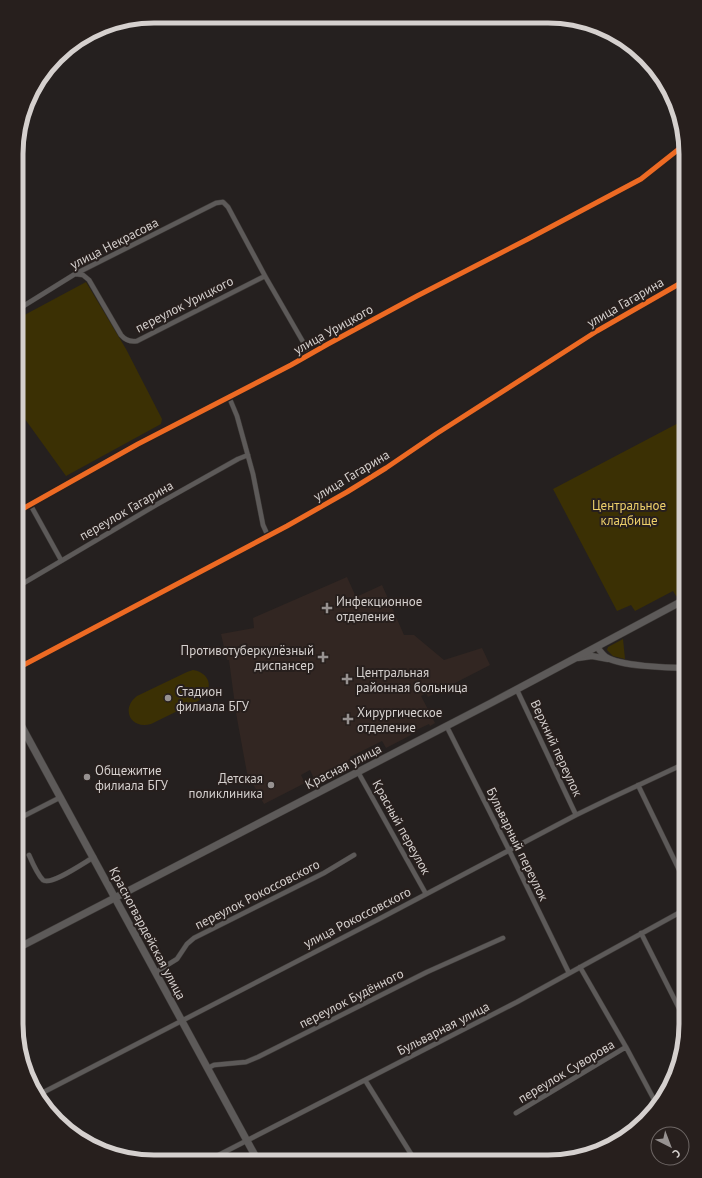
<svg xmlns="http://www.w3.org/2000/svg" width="702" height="1178" font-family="'PT Sans',sans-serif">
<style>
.built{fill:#322622}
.green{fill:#3b3004}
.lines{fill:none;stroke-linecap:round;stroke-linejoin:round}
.minor-casing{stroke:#3e3a38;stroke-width:5.5}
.tertiary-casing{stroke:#3e3a38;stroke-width:7}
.secondary-casing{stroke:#3e3a38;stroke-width:8}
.minor{stroke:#5d5a59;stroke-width:4.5}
.tertiary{stroke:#5d5a59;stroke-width:6}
.secondary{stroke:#5d5a59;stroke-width:7}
.cycleway-casing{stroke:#271f1d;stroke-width:8}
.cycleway{stroke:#ed6a23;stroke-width:5}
.poi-dot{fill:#979291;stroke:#271f1d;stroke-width:1.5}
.labels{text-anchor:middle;stroke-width:4;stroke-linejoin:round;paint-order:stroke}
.street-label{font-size:13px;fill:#d5d0ce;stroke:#271f1d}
.park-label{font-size:13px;fill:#eed06a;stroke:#271f1d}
.poi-label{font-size:13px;fill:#d5d0ce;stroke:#271f1d;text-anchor:start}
.rim{fill:none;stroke:#d5d0ce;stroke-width:5}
</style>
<rect width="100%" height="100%" fill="#25201f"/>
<path class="built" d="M 347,577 L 356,597 L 382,585 L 404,635 L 414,635 L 444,660 L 482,648 L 490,665 L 428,697 L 426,693 L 421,696 L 435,723 L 430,726 L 429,724 L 410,733 L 411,735 L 386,748 L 382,741 L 350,757 L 353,764 L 316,783 L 310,770 L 301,775 L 305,783 L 264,804 L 247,773 L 236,713 L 229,660 L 227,660 L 221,634 L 254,628 L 253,618 Z"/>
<path class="green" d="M 86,282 L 126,349 L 162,419 L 161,424 L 66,476 L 17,408 L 17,319 Z
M 686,419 L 686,590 L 676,596 L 673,591 L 635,611 L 631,605 L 617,611 L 553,489 Z
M 623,639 L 625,659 L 613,656 L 607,650 L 608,647 Z
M 193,670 C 211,673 214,690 200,700 L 151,724 C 131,730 120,709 137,696 L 187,672 Z"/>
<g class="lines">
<g class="minor-casing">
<path id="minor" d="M 76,274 L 83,275 L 89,280 L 121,335 C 126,341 131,342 137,341 L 265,276
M 17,310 L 75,274 L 216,203 L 223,202 L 228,207 L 265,276 L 310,354
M 229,397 L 237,416 L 253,474 L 263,525 L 268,536
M 30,504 L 61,560
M 17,512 L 138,444 L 291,365 L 328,344 L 417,296 L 528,239 L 641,179 L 684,145
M 17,587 L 156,505 L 238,459 L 248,455
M 16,669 L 287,526 L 347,492 L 386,468 L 436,434 L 597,331 L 686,280
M 517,690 L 576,815
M 447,727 L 509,850 L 569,973
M 358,772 L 426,894
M 638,785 L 686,884
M 16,820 L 61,797
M 29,855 C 32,862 38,875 43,880 C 51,886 85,862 94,857
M 641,933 L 686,1022
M 580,967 L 626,1047 L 658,1107
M 156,972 L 177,959 L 187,944 L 194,938 L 324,873 L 354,855
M 208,1068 L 214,1065 L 246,1062 L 258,1057 L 427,972 L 503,938
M 365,1080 L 416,1162
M 40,1094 L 379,919 L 576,815 L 611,798 L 686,763
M 516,1113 L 626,1047
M 207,1161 L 517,1002 L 686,909"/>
</g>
<g class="tertiary-casing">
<path id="tertiary" d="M 597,647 C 600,651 602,654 606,657 C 619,666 669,668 686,668
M 578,658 L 592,656 L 608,659"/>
</g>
<g class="secondary-casing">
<path id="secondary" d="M 16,716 L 258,1161
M 16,949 L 491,703 L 686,599"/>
</g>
<use href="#minor" class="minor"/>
<use href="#tertiary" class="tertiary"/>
<use href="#secondary" class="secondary"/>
<g class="cycleway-casing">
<path id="cycleway" d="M 17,512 L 138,444 L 291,365 L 328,344 L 417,296 L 528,239 L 641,179 L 684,145
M 16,669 L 287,526 L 347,492 L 386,468 L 436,434 L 597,331 L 686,280"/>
</g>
<use href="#cycleway" class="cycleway"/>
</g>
<g class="poi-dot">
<path d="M325 602h4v4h4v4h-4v4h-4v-4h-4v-4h4z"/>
<path d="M321 651h4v4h4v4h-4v4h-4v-4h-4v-4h4z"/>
<path d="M345 673h4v4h4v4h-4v4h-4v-4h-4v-4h4z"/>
<circle cx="168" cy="698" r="4"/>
<path d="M346 713h4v4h4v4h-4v4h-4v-4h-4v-4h4z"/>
<circle cx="87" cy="777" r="4"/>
<circle cx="271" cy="785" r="4"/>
</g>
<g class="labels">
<g class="street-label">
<text transform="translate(114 243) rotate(-27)" y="5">улица Некрасова</text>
<text transform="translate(625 302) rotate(-30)" y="5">улица Гагарина</text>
<text transform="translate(184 304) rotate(-27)" y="5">переулок Урицкого</text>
<text transform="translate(333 329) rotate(-29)" y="5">улица Урицкого</text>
<text transform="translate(351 475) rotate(-31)" y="5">улица Гагарина</text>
<text transform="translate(126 510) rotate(-30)" y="5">переулок Гагарина</text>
<text transform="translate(557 748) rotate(65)" y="5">Верхний переулок</text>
<text transform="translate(343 766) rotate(-27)" y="5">Красная улица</text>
<text transform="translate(402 827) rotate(61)" y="5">Красный переулок</text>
<text transform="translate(518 844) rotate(64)" y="5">Бульварный переулок</text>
<text transform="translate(257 894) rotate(-27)" y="5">переулок Рокоссовского</text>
<text transform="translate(357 917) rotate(-27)" y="5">улица Рокоссовского</text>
<text transform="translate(148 933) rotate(62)" y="5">Красногвардейская улица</text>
<text transform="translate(351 998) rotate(-27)" y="5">переулок Будённого</text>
<text transform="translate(443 1028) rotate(-27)" y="5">Бульварная улица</text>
<text transform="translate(566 1071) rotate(-31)" y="5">переулок Суворова</text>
</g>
<g class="park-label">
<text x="629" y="510">Центральное<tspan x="629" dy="15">кладбище</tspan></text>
</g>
<g class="poi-label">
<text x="336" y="606">Инфекционное<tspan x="336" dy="15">отделение</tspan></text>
<text x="314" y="655" text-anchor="end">Противотуберкулёзный<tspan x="314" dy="15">диспансер</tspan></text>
<text x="356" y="677">Центральная<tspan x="356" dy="15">районная больница</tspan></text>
<text x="176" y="696">Стадион<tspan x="176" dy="15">филиала БГУ</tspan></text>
<text x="357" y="717">Хирургическое<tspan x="357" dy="15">отделение</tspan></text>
<text x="95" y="775">Общежитие<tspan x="95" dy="15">филиала БГУ</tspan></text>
<text x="263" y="783" text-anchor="end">Детская<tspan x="263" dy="15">поликлиника</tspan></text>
</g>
</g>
<path d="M0 0H702V1178H0ZM154 23H548A131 131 0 0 1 679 154V1024A131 131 0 0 1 548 1155H154A131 131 0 0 1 23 1024V154A131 131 0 0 1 154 23Z" fill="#271f1d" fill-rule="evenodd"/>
<path class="rim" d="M154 23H548A131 131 0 0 1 679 154V1024A131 131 0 0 1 548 1155H154A131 131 0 0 1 23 1024V154A131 131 0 0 1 154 23Z"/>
<g transform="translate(670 1146) rotate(138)"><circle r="19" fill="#271f1d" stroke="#6d6664"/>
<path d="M0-3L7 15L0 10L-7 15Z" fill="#979291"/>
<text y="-6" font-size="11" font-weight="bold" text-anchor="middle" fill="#d5d0ce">С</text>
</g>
</svg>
